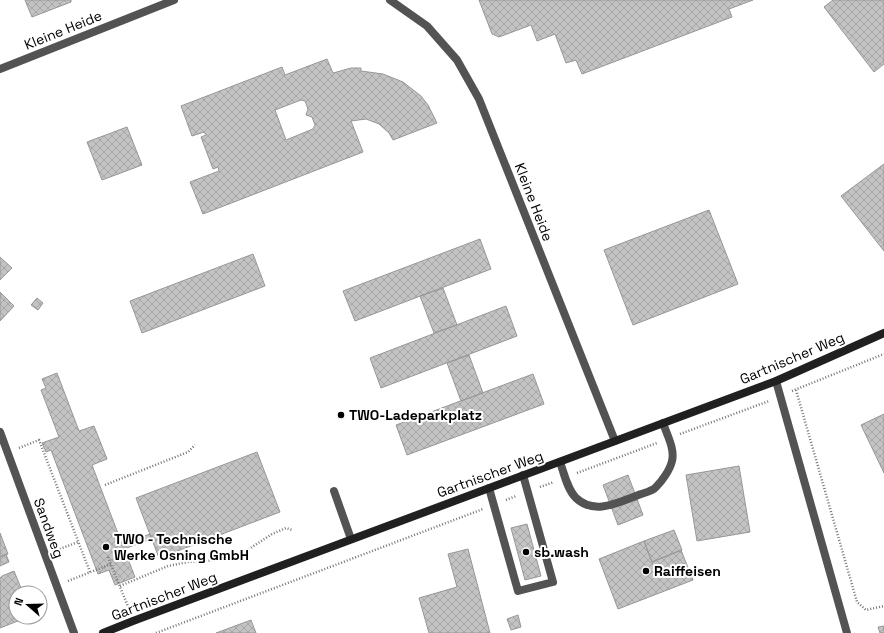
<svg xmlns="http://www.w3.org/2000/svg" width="884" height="633" font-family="'Space Grotesk',sans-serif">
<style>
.building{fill:url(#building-cross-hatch);stroke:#979797;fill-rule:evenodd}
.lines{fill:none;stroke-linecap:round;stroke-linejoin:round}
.path{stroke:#757575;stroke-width:2.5;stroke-dasharray:1 2;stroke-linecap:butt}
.lane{stroke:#535353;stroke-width:8}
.street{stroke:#535353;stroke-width:8}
.secondary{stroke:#202020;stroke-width:8}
.poi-dot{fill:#000;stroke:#fff;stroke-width:1.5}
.labels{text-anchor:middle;stroke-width:4;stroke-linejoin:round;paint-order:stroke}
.street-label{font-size:14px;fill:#000;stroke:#fff}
.poi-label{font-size:14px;font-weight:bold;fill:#000;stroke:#fff;text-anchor:start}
</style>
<defs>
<pattern id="building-cross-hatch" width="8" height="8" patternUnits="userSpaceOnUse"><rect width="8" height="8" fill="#c3c3c3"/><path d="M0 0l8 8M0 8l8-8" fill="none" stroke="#a6a6a6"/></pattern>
</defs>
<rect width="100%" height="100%" fill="#fff"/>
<path class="building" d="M 25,0 L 71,0 L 71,2 L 32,17 Z
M 479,0 L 753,0 L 729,9 L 732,17 L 582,74 L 576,60 L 566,63 L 555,34 L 537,41 L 531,25 L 499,37 L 492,34 Z
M 833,0 L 884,0 L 884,64 L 874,72 L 824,7 Z
M 327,59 L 333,73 L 351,68 L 361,68 L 361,71 L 383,74 L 403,82 L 421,96 L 428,105 L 437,123 L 393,140 L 389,133 L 379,124 L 366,119 L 351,121 L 363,152 L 203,214 L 190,182 L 219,171 L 218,167 L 213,169 L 201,137 L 206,135 L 204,132 L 192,136 L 181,106 L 282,67 L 285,75 ZM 301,100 L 305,101 L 308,109 L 306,115 L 312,117 L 315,125 L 313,129 L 286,140 L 275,110 Z
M 127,127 L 142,165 L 102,180 L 87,142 Z
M 884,164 L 884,251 L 841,196 Z
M 709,210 L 738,284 L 633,325 L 604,250 Z
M 480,239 L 491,269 L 355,321 L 343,291 Z
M 253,254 L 265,286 L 142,333 L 130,301 Z
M 0,257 L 12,268 L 0,280 Z
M 443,288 L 457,325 L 434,333 L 420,296 Z
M 0,292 L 14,306 L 0,321 Z
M 37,298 L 43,303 L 38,310 L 31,305 Z
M 506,306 L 517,336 L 381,388 L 370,358 Z
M 469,355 L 483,393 L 461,401 L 447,363 Z
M 57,373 L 79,431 L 94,426 L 107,459 L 92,465 L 122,544 L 150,534 L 151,539 L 124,549 L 135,577 L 115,585 L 109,570 L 98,574 L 51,450 L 46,452 L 42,443 L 59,437 L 41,390 L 46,388 L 42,379 Z
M 533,374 L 544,404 L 407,455 L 396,425 Z
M 884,414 L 884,473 L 861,425 Z
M 257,452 L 280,512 L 159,558 L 136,498 Z
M 739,466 L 750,532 L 697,541 L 686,475 Z
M 628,475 L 643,515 L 618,525 L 603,485 Z
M 527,524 L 541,576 L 525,580 L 511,528 Z
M 674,530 L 682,550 L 652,562 L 644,541 Z
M 0,533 L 8,554 L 0,557 Z
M 644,541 L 652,562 L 681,550 L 693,580 L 618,609 L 599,559 Z
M 468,549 L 490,633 L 429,633 L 419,598 L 457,587 L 448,554 Z
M 6,554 L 9,562 L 0,566 L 0,557 Z
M 14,571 L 23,593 L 16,593 L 16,617 L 28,617 L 0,628 L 0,578 L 2,576 Z
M 518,615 L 521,627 L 511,630 L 507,619 Z
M 251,620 L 256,633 L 216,633 Z
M 884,626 L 884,633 L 880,633 L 878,627 Z"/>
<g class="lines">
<path class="path" d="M 796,390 L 857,602 L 866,610 L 884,606
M 792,391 L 884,354
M 680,434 L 769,401
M 19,448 L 39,440 L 90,572
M 577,473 L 657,443
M 105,485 L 188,452 L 195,445
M 540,487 L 554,482
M 506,500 L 516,496
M 57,550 L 78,542
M 108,557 L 129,609
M 68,581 L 111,564
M 120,586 L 168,566 L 188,562 L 218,560 L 232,557 L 246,551 L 272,534 L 286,528 L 292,530
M 156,633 L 483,509"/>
<path class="lane" d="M 776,381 L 847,633
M 560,462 C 564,473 567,489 576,498 C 594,515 617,503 636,496 C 642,493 652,492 656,487 C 662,481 670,470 672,461 C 675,449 667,435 663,423
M 489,488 L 518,591 L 553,582 L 523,475
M 334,491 L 351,539"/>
<path class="street" d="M 390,0 L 427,26 L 457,60 L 479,99 L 615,441
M 0,69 L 174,0
M 0,432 L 74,633"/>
<path class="secondary" d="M 103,633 L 133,621 L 776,381 L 884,333"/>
</g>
<g class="poi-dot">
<circle cx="341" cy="415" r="4"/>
<circle cx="106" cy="547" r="4"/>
<circle cx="526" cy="552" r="4"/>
<circle cx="646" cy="571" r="4"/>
</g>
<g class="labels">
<g class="street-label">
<text transform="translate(63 30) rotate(-22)" y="5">Kleine Heide</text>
<text transform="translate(534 202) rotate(69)" y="5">Kleine Heide</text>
<text transform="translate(792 358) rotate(-23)" y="5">Gartnischer Weg</text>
<text transform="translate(490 474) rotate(-20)" y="5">Gartnischer Weg</text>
<text transform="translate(49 528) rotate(70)" y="5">Sandweg</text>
<text transform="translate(164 596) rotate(-21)" y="5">Gartnischer Weg</text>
</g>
<g class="poi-label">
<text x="349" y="420">TWO-Ladeparkplatz</text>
<text x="114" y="544">TWO - Technische<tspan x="114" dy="16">Werke Osning GmbH</tspan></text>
<text x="534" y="557">sb.wash</text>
<text x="654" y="576">Raiffeisen</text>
</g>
</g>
<g transform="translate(28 605) rotate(290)"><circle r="19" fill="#ffffff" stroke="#999999"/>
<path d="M0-3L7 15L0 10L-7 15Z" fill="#000000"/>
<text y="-6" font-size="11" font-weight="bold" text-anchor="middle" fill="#000000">N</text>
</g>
</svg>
